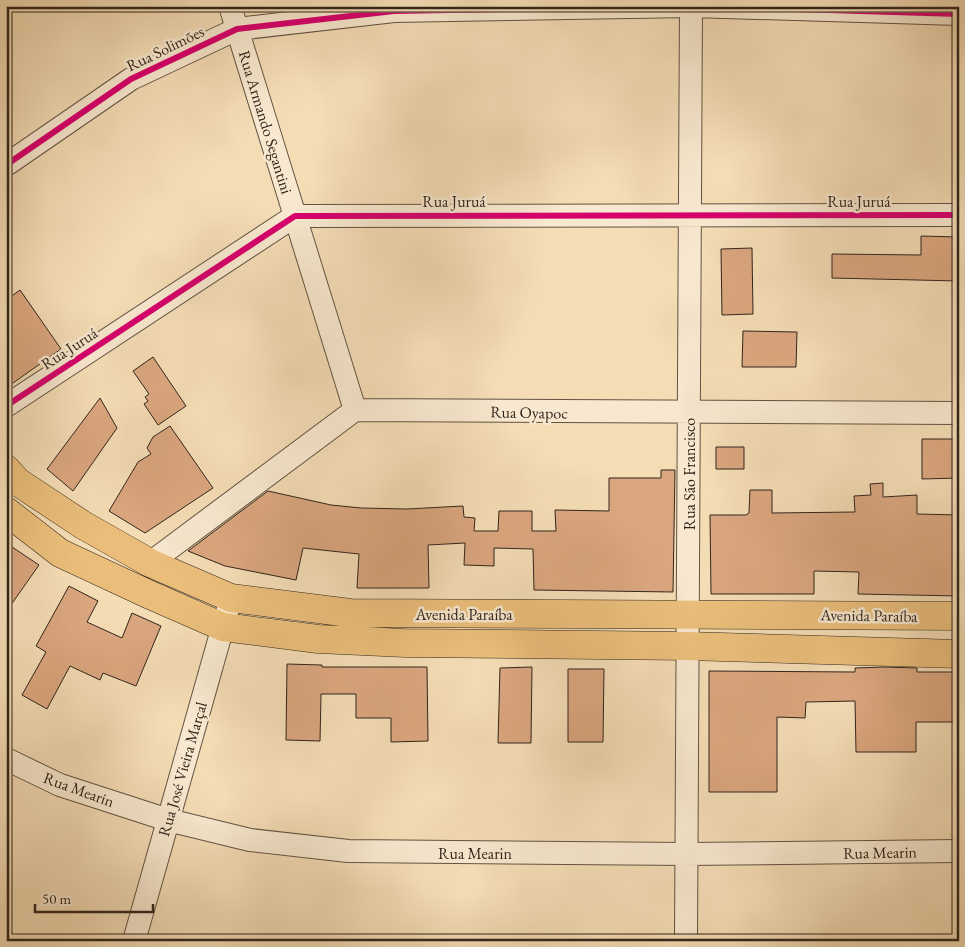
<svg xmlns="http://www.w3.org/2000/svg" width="965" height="947" font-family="'EB Garamond',serif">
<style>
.building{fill:#daa67f;stroke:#31251c}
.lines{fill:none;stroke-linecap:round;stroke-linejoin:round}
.minor-casing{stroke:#625342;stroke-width:24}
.major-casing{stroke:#31251c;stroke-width:29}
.minor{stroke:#f8e8cf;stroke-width:22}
.major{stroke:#eabe7a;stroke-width:28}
.cycleway-casing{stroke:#f8e8cf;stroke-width:9}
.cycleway{stroke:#d6006c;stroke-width:6}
.labels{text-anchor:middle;stroke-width:5;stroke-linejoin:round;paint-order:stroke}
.street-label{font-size:16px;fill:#31251c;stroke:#f8e8cf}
</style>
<rect width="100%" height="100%" fill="#f4dcb5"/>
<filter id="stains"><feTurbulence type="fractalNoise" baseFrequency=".004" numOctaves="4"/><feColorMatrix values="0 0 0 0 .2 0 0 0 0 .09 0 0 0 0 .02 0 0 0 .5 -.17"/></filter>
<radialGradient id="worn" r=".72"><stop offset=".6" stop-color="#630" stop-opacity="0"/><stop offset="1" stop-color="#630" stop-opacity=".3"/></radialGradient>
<path class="building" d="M 921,236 L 959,237 L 959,281 L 832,278 L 832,254 L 921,255 Z
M 752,248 L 753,314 L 722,315 L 721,249 Z
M 20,290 L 61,349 L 6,388 L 6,338 L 12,334 L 6,325 L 6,300 Z
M 743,331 L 797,332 L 796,367 L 742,367 Z
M 153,357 L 186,406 L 158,425 L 144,404 L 148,401 L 145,397 L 149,394 L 133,371 Z
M 100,398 L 117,428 L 73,491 L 47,469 Z
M 170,426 L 213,488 L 145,533 L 109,511 L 138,462 L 151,454 L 147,448 L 153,437 Z
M 922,439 L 959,439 L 959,478 L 922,479 Z
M 716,447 L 744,447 L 744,469 L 716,469 Z
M 661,470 L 675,470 L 673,592 L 534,590 L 533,549 L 494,548 L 494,566 L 464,565 L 465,543 L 428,545 L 429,588 L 357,588 L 359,554 L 303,548 L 296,580 L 225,566 L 188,551 L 268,491 L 331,505 L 361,508 L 407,509 L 463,506 L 464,517 L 475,518 L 474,531 L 498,531 L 499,511 L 532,511 L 532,531 L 556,531 L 555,510 L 609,511 L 609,478 L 661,478 Z
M 883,483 L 883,497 L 917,495 L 917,514 L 959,515 L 959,596 L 858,594 L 859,572 L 814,571 L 814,594 L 711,594 L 710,515 L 746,515 L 749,513 L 750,490 L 772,490 L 772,513 L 855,512 L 854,496 L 871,495 L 870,484 Z
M 6,543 L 39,565 L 6,612 Z
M 69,586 L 98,601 L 87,622 L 122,638 L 132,613 L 161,626 L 136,686 L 103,673 L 100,680 L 70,666 L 47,709 L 22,695 L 46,652 L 36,646 Z
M 287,664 L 322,665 L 322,667 L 427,667 L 428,741 L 391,742 L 391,718 L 356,718 L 356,694 L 321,694 L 320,741 L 286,740 Z
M 532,667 L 531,743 L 498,743 L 500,668 Z
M 884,667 L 917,668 L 917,672 L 959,672 L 959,722 L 916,722 L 916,752 L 856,752 L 855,701 L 806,702 L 805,718 L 777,717 L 777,792 L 709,792 L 709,671 L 855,672 L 855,668 Z
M 568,669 L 604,669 L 603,742 L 568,742 Z"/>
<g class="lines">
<g class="minor-casing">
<path id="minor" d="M 230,6 L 355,410
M 6,165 L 131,79 L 237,29 L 394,11 L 691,6 L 959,14
M 6,406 L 295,216 L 959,215
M 150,563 L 355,410 L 959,413
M 6,759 L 60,785 L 168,820 L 250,840 L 348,851 L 686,854 L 959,851
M 134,941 L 231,598
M 686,941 L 691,6"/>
</g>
<g class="major-casing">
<path id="major" d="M 6,469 L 18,482 L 83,525 L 150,563 L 231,598 L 350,613 L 959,616
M 6,511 L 60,553 L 148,594 L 223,627 L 318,639 L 405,643 L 687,646 L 959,654"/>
</g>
<use href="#minor" class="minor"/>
<use href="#major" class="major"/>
<g class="cycleway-casing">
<path id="cycleway" d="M 6,165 L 131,79 L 237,29 L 394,11 L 691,6 L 959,14
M 6,406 L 295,216 L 959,215"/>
</g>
<use href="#cycleway" class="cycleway"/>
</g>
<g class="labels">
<g class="street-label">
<text transform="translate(165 48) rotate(-26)" y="6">Rua Solimões</text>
<text transform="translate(266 122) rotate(73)" y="6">Rua Armando Segantini</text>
<text x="454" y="207">Rua Juruá</text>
<text x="859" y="207">Rua Juruá</text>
<text transform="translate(69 348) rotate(-33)" y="6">Rua Juruá</text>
<text transform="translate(529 412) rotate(1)" y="6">Rua Oyapoc</text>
<text transform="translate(689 474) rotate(-90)" y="6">Rua São Francisco</text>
<text x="464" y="620">Avenida Paraíba</text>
<text transform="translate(869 615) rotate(1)" y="6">Avenida Paraíba</text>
<text transform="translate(182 769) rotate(-74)" y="6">Rua José Vieira Marçal</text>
<text transform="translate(79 789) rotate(20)" y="6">Rua Mearin</text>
<text transform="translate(880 852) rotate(-1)" y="6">Rua Mearin</text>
<text x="475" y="859">Rua Mearin</text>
</g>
</g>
<rect width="965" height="947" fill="none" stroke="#f4dcb5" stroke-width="25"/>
<rect x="8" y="8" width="950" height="932" fill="none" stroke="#31251c" stroke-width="2.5"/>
<rect x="12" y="12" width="940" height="922" fill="none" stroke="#31251c"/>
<path d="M35 904v8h118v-8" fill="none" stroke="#31251c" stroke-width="2.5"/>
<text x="42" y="904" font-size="15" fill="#31251c" stroke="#f8e8cf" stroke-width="4" paint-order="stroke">50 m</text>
<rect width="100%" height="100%" filter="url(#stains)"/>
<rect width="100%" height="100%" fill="url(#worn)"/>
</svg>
